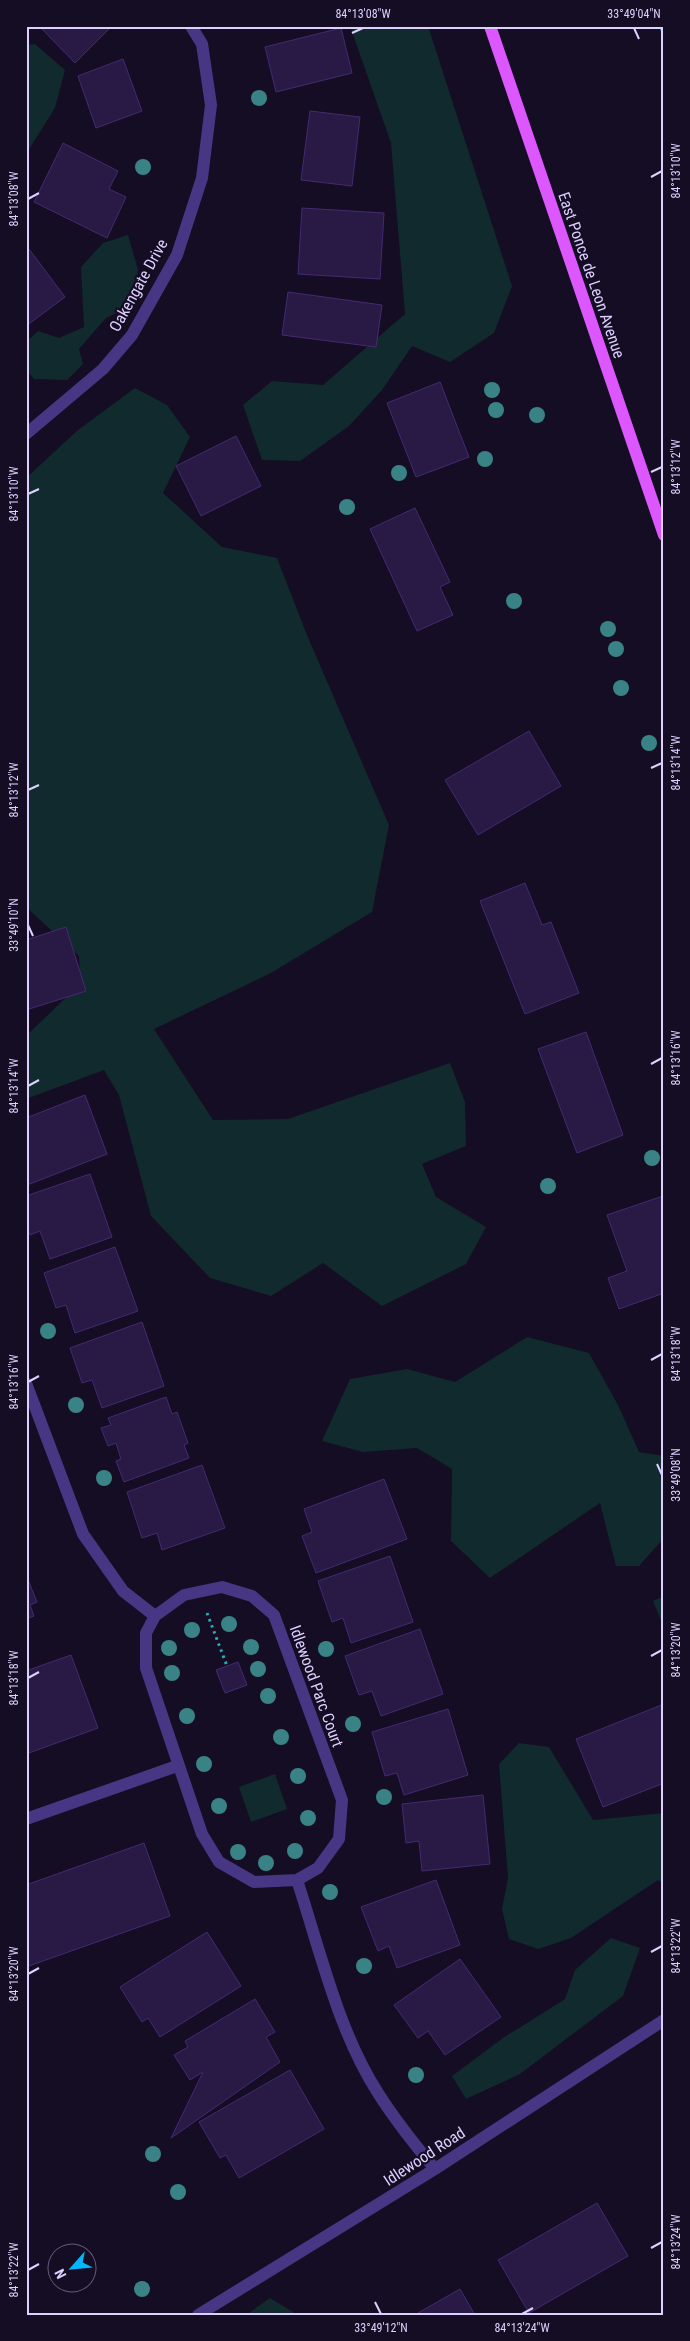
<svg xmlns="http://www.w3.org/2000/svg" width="690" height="2341" font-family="'Roboto Condensed',sans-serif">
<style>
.green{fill:#102a2e}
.building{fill:#291945;stroke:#442a72}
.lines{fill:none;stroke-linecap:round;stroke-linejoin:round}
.path{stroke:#2aa9b9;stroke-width:3;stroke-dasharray:2.5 4;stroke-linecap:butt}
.minor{stroke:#473684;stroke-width:12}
.major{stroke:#dd57ff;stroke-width:12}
.rail-casing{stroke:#00b7fb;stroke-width:5.5}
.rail{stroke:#150d23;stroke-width:4;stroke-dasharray:11;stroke-linecap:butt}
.tree{fill:#398387}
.ticks{fill:none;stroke:#ddd0ff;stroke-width:2}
.labels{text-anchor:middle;stroke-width:4.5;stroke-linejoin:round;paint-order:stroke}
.street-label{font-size:16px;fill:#ddd0ff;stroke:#150d23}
.neatline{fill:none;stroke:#ddd0ff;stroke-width:2}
.ticks-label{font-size:12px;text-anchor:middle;fill:#ddd0ff}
</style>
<rect width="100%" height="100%" fill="#150d23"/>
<path class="green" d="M 350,26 L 428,26 L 512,286 L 494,333 L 450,362 L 412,346 L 382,390 L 349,426 L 300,461 L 262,460 L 243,405 L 272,381 L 323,385 L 405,314 L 391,143 Z
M 35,44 L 65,70 L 55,108 L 26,154 L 26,45 Z
M 128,235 L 138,270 L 133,305 L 106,318 L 79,349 L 83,364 L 67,380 L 34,379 L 26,369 L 26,342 L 38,331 L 59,338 L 84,327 L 81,267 L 103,243 Z
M 135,388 L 167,405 L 190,437 L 163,493 L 222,547 L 277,558 L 307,635 L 389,825 L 372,912 L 271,973 L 154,1029 L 213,1120 L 288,1119 L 450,1063 L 465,1102 L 466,1146 L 422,1164 L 436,1197 L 486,1227 L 466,1264 L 382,1306 L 323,1263 L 271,1296 L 210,1278 L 151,1216 L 119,1095 L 104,1070 L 26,1099 L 26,1036 L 80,984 L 79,956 L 26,907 L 26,824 L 29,795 L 26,786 L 26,478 L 78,430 Z
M 527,1337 L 589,1353 L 618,1405 L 639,1452 L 664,1456 L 664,1538 L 639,1566 L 616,1566 L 600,1503 L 490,1578 L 451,1541 L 452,1469 L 417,1448 L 363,1452 L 322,1441 L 350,1379 L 407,1369 L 455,1382 Z
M 664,1596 L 664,1628 L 653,1601 Z
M 519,1743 L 549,1747 L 593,1820 L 664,1813 L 664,1884 L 658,1880 L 571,1938 L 538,1949 L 509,1939 L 502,1909 L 508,1878 L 499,1764 Z
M 275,1774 L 287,1809 L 251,1822 L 239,1787 Z
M 611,1938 L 640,1948 L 623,1996 L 520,2074 L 466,2099 L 452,2076 L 503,2038 L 565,1999 L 575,1970 Z
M 270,2298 L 298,2315 L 246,2315 Z"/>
<path class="building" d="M 39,26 L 112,26 L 75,63 Z
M 341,28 L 352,73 L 276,92 L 265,47 Z
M 123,59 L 142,111 L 96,128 L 78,76 Z
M 310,111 L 360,117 L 352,186 L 301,180 Z
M 63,143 L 118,171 L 109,189 L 126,197 L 107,238 L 34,202 Z
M 302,208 L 384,213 L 380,279 L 298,274 Z
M 26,245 L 65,297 L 26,326 Z
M 288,292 L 382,305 L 376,347 L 282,335 Z
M 440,382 L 469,457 L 416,477 L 387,403 Z
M 236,436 L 261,486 L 201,516 L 176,466 Z
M 415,508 L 450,582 L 440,587 L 453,615 L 417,631 L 370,529 Z
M 529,731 L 561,786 L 478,835 L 445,780 Z
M 525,883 L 542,925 L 551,922 L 579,993 L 525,1014 L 480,901 Z
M 66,927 L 86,991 L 26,1010 L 26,940 Z
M 586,1032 L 623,1135 L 577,1153 L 538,1049 Z
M 85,1095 L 107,1154 L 27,1185 L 26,1118 Z
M 90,1174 L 112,1237 L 50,1259 L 40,1231 L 30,1235 L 26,1224 L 26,1196 Z
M 663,1196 L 664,1293 L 619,1309 L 608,1278 L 627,1271 L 607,1215 Z
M 115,1247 L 138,1311 L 75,1333 L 66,1305 L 56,1308 L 44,1273 Z
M 142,1322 L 164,1386 L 102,1408 L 92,1380 L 82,1383 L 70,1348 Z
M 166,1397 L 172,1414 L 177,1412 L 188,1443 L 184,1445 L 189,1458 L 124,1482 L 116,1461 L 121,1459 L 116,1443 L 108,1446 L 101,1428 L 111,1425 L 108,1418 Z
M 202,1465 L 225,1528 L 162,1550 L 157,1533 L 142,1538 L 127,1492 Z
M 384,1479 L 407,1539 L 316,1573 L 302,1536 L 312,1532 L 304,1509 Z
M 390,1556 L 413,1622 L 351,1643 L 343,1618 L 332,1622 L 318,1581 Z
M 26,1575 L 37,1602 L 30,1605 L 34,1616 L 26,1619 Z
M 420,1629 L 443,1694 L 381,1716 L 372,1691 L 359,1695 L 345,1656 Z
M 71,1655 L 98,1728 L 26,1754 L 26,1671 Z
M 238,1662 L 247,1685 L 225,1693 L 216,1670 Z
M 664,1704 L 664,1783 L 603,1807 L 576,1739 Z
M 448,1709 L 468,1775 L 404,1795 L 397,1773 L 385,1776 L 372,1732 Z
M 483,1795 L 490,1864 L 422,1871 L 419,1841 L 406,1843 L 402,1804 Z
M 144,1843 L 170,1916 L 26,1967 L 26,1885 Z
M 436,1880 L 460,1945 L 397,1968 L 389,1946 L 378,1951 L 361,1907 Z
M 207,1932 L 241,1986 L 160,2037 L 148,2018 L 142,2022 L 120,1987 Z
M 460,1959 L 501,2017 L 445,2055 L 428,2031 L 418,2038 L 394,2005 Z
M 255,1999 L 275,2032 L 266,2037 L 280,2062 L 171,2138 L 203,2072 L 190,2080 L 174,2055 L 188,2047 L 185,2041 Z
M 290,2070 L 324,2129 L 239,2178 L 226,2155 L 220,2158 L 199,2122 Z
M 597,2203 L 628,2256 L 529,2313 L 498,2260 Z
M 460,2289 L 475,2315 L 419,2315 L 418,2313 Z"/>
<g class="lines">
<path class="path" d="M 207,1613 L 227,1666"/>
<path class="minor" d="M 26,434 L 103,369 L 132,335 L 177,255 L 202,178 L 211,105 L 202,44 L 191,26
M 26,1383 L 83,1534 L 123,1591 L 155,1616
M 222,1587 L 252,1596 L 274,1615 L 342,1800 L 339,1839 L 318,1868 L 297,1880 L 254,1882 L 219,1862 L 202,1834 L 146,1668 L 146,1633 L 155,1616 L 184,1595 Z
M 26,1819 L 177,1766
M 297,1880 C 320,1950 338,2031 378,2093 C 395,2120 415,2145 435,2169
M 198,2315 L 435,2169 L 664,2020"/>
<path class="major" d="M 490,26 L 664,535"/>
<g class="rail-casing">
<path id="rail" d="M 662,26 L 664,32"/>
</g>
<use href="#rail" class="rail"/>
</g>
<g class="tree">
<circle cx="259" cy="98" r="8"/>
<circle cx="143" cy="167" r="8"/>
<circle cx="492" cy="390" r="8"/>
<circle cx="496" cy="410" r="8"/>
<circle cx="537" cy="415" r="8"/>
<circle cx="485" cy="459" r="8"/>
<circle cx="399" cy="473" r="8"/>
<circle cx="347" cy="507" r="8"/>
<circle cx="514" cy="601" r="8"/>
<circle cx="608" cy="629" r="8"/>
<circle cx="616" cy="649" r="8"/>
<circle cx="621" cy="688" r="8"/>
<circle cx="649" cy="743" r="8"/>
<circle cx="652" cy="1158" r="8"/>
<circle cx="548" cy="1186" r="8"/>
<circle cx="48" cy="1331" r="8"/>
<circle cx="76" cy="1405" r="8"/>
<circle cx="104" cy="1478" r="8"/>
<circle cx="229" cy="1624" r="8"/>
<circle cx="192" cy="1630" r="8"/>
<circle cx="251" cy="1647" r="8"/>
<circle cx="169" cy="1648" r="8"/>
<circle cx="326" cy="1649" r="8"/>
<circle cx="258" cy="1669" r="8"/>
<circle cx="172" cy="1673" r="8"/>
<circle cx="268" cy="1696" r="8"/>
<circle cx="187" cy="1716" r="8"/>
<circle cx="353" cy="1724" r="8"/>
<circle cx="281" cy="1737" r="8"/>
<circle cx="204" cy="1764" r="8"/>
<circle cx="298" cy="1776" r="8"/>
<circle cx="384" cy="1797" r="8"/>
<circle cx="219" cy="1806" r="8"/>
<circle cx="308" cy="1818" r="8"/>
<circle cx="295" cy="1851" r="8"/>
<circle cx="238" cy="1852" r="8"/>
<circle cx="266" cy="1863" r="8"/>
<circle cx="330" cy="1892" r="8"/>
<circle cx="364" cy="1966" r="8"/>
<circle cx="416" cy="2075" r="8"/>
<circle cx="153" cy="2154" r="8"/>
<circle cx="178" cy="2192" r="8"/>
<circle cx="142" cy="2289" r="8"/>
</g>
<path class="ticks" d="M 634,28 L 639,39M 352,33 L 363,28M 651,177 L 662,171M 28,199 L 39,193M 651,472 L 662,467M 28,494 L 39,489M 651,768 L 662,763M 28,790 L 39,785M 28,925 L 33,936M 651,1064 L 662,1058M 28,1086 L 39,1080M 651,1360 L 662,1354M 28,1382 L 39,1376M 657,1464 L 662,1475M 651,1656 L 662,1650M 28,1678 L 39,1672M 651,1952 L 662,1946M 28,1974 L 39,1968M 651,2248 L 662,2242M 28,2270 L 39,2264M 375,2302 L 381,2314M 522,2314 L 533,2308"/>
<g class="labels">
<g class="street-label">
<text transform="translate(592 275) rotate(71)" y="6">East Ponce de Leon Avenue</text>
<text transform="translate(138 285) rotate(-61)" y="6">Oakengate Drive</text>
<text transform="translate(317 1686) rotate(70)" y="6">Idlewood Parc Court</text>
<text transform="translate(424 2156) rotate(-33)" y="6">Idlewood Road</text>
</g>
</g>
<rect width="690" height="2341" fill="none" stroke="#150d23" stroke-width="55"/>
<g transform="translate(72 2268) rotate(243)"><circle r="24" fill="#150d23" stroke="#655b7b"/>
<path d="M0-4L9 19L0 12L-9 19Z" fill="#00b7fb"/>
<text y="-8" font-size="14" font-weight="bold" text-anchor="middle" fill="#ddd0ff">N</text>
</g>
<rect x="28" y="28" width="634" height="2286" class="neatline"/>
<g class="ticks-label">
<text x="363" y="18">84°13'08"W</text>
<text x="634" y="18">33°49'04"N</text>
<text transform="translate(676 171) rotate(-90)" y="4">84°13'10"W</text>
<text transform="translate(14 199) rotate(-90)" y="4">84°13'08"W</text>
<text transform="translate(676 467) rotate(-90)" y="4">84°13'12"W</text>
<text transform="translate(14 494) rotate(-90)" y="4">84°13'10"W</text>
<text transform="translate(676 763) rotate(-90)" y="4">84°13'14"W</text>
<text transform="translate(14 790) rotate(-90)" y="4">84°13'12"W</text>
<text transform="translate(14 925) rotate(-90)" y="4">33°49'10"N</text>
<text transform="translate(676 1058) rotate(-90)" y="4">84°13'16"W</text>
<text transform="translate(14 1086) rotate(-90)" y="4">84°13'14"W</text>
<text transform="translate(676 1354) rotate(-90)" y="4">84°13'18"W</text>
<text transform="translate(14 1382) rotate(-90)" y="4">84°13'16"W</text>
<text transform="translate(676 1475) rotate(-90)" y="4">33°49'08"N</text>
<text transform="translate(676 1650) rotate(-90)" y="4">84°13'20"W</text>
<text transform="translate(14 1678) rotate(-90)" y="4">84°13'18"W</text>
<text transform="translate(676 1946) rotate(-90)" y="4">84°13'22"W</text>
<text transform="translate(14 1974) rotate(-90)" y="4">84°13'20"W</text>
<text transform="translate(676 2242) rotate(-90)" y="4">84°13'24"W</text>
<text transform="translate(14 2270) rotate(-90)" y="4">84°13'22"W</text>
<text x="381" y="2332">33°49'12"N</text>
<text x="522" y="2332">84°13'24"W</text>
</g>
</svg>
